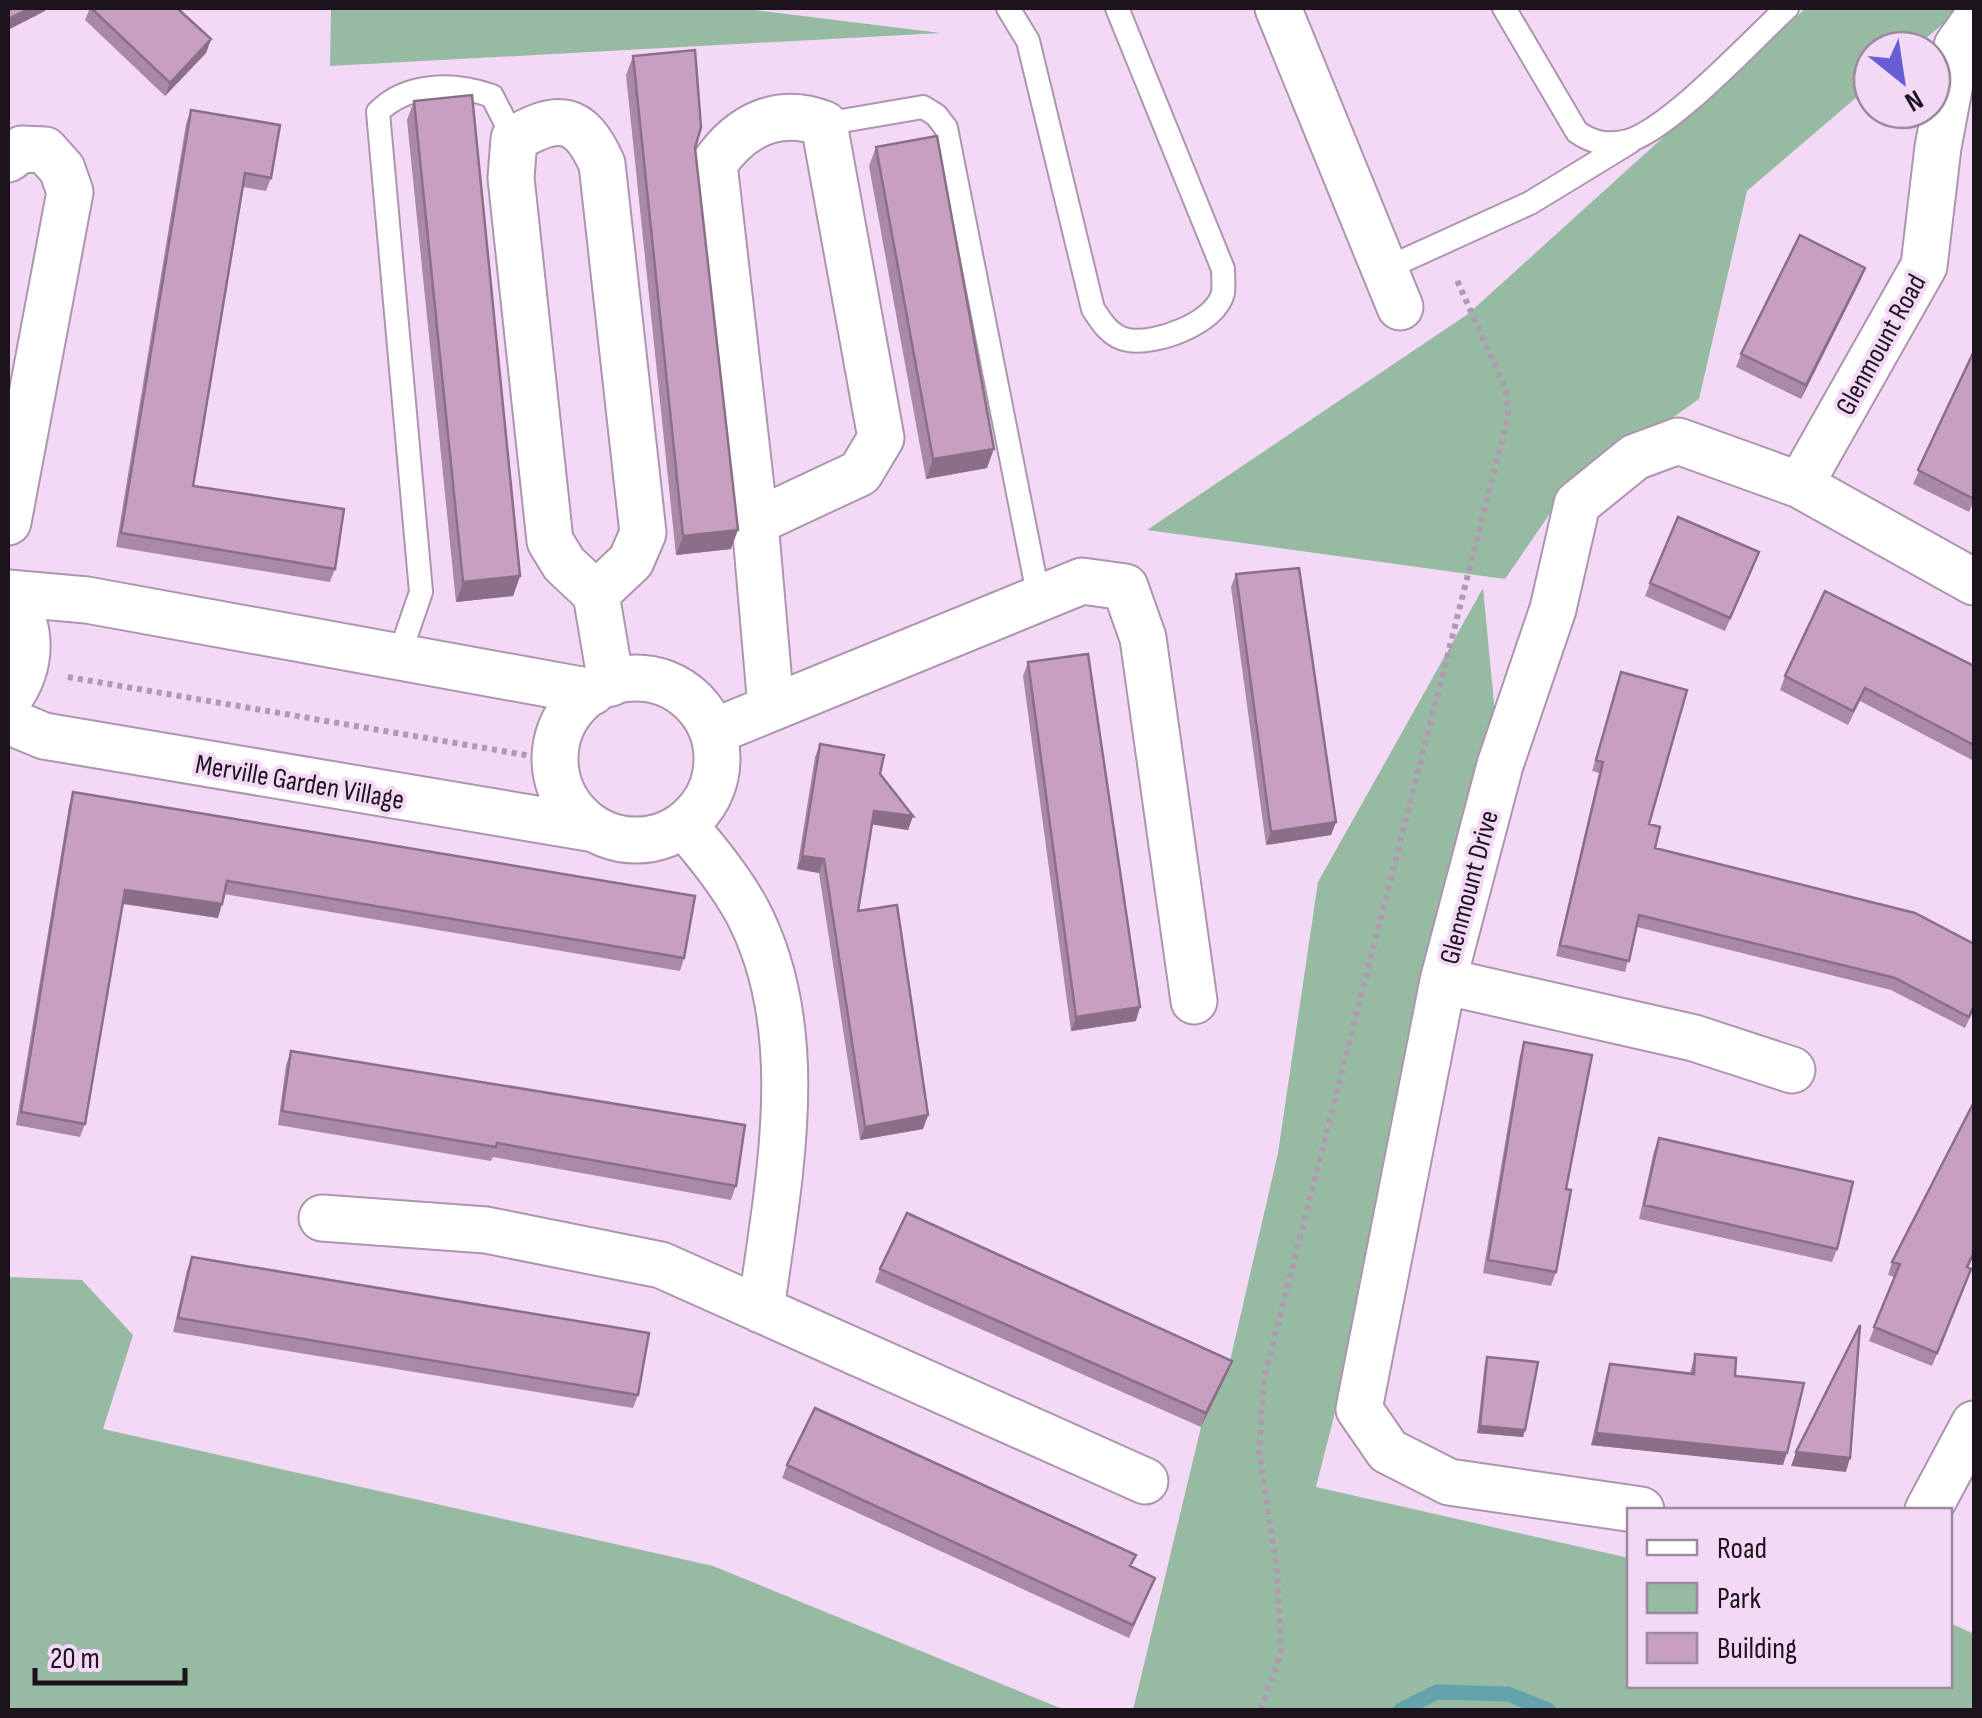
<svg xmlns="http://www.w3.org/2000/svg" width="1982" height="1718" font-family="'Sofia Sans Condensed',sans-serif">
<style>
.green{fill:#96bba2}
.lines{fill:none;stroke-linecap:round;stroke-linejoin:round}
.stream{stroke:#64a3ac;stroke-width:15}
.lane-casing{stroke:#ad95b0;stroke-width:26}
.street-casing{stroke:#ad95b0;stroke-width:49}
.path{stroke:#af9ab1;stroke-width:6;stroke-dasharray:5 5;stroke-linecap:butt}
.lane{stroke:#fff;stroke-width:22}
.street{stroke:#fff;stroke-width:45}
.wall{fill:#aa89a6}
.shaded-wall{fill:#8b6f87}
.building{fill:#c69fc1;stroke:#8b6f87;stroke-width:2.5}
.labels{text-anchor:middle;stroke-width:8;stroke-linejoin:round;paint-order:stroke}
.street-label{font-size:28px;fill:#1c131d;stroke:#f3d9f6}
</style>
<rect width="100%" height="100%" fill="#f3d9f6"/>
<path class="green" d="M 331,8 L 738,8 L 941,33 L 330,66 Z
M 1806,8 L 1962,8 L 1912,50 L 1872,50 L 1872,84 L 1747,191 L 1699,399 L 1562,496 L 1505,579 L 1147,530 L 1468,314 Z
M 1483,588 L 1500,765 L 1316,1487 L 1629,1558 L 1630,1686 L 1950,1686 L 1950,1623 L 1974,1634 L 1974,1710 L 1133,1710 L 1201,1427 L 1227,1374 L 1278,1153 L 1318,882 Z
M 8,1277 L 82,1280 L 133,1335 L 103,1429 L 713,1566 L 1065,1710 L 8,1710 Z"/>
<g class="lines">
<path class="stream" d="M 1401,1710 L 1437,1692 L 1508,1694 L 1548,1710"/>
<g class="lane-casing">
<path id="lane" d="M 1008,8 L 1028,41 L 1093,309 C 1102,323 1111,337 1128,340 C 1156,345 1216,323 1223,293 C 1224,285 1223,276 1223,269 L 1117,8
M 1504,8 L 1577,132 C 1593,143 1608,146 1628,141 C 1671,128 1751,41 1787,8
M 824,124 L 923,107 L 936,115 L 946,128 L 1039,599
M 1385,269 L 1530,203 L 1630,142
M 400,653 L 421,592 L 378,112 C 408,82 454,83 492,96 L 514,139"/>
</g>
<g class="street-casing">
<path id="street" d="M 1278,8 L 1400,307
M 8,159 L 22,149 L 45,150 L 62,169 L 70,192 L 8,522
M 1800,485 L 1924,266 L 1938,147 L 1957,46 L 1974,22
M 755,522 L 860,473 L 881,438 L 824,124 C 778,106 740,126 714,164 L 755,522 L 771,707
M 8,593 L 87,600 L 592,692
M 8,593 C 34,627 33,666 8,700
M 596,594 L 631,561 L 643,533 L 602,164 C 580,115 559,113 514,139 L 511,178 L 550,541 L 564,564 L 596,594 L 611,683
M555 759a81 81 0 1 1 162 0a81 81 0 1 1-162 0Z
M 8,721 L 44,736 L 595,829
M 713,732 L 1082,581 L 1125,587 L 1143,638 L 1194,1001
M 684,825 C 707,852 730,880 747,911 C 811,1032 778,1182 761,1310
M 1443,981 L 1694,1038 L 1792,1070
M 322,1218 L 486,1230 L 661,1265 L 1145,1481
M 1641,1510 L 1449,1482 L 1388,1451 L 1359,1409 L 1443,981 L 1500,765 L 1553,609 L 1577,504 L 1635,457 L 1678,441 L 1800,485 L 1974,582
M 1928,1510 L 1974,1424"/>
</g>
<path class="path" d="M 68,677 L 555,760
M 1261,1710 L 1281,1652 L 1277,1572 L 1259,1449 L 1264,1379 L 1508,417 L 1506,390 L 1456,278"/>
<use href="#lane" class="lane"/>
<use href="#street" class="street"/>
</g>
<path class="wall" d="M 90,8 L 177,8 L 211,39 L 206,53 L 165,96 L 85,20 Z
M 633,56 L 695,148 L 731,549 L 676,555 L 626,75 Z
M 414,101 L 520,576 L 513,596 L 456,602 L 407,120 Z
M 191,110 L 271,178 L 266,191 L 243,187 L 193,486 L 335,569 L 330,582 L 116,547 L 186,124 Z
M 876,147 L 987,468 L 926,479 L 869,166 Z
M 1865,268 L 1860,281 L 1801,399 L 1736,367 L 1741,354 Z
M 1974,351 L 1974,501 L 1969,512 L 1913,484 Z
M 1759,552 L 1725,631 L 1645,596 L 1650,583 Z
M 1236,574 L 1336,822 L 1331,835 L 1266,845 L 1231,587 Z
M 1028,662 L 1136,1021 L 1071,1031 L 1023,676 Z
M 1974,666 L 1974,761 L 1860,701 L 1848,725 L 1780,690 L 1785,676 Z
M 1621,672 L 1649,824 L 1655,848 L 1974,1009 L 1965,1028 L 1891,990 L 1637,927 L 1625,972 L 1556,956 L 1599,773 L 1592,771 Z
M 820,744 L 880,774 L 913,816 L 908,830 L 872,824 L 858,911 L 928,1115 L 923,1129 L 860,1140 L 819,873 L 797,869 L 815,757 Z
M 73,792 L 684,958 L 680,971 L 224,894 L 218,918 L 122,904 L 85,1124 L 80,1137 L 16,1125 L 69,806 Z
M 1524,1042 L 1566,1189 L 1556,1272 L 1551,1286 L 1483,1273 L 1520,1055 Z
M 291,1051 L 736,1186 L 731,1200 L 493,1157 L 491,1161 L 278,1125 L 286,1065 Z
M 1974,1102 L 1974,1255 L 1968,1268 L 1967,1282 L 1932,1366 L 1869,1341 L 1894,1277 L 1888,1275 L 1892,1262 Z
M 1659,1138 L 1837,1249 L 1832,1262 L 1639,1219 L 1654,1151 Z
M 192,1257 L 638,1395 L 633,1408 L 173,1332 L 187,1270 Z
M 880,1269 L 1227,1374 L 1201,1427 L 875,1282 Z
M 1695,1354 L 1735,1376 L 1783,1465 L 1591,1445 L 1606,1376 L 1610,1364 L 1690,1373 Z
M 1487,1357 L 1525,1430 L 1523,1437 L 1477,1433 L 1485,1363 Z
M 787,1465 L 1132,1567 L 1155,1578 L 1129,1638 L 782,1478 Z"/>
<path class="shaded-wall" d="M 30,8 L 46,8 L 45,11 L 8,30 L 8,19 Z
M 211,39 L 206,53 L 165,96 L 170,83 Z
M 1865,268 L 1860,281 L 1801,399 L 1806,385 Z
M 994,449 L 987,468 L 926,479 L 933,459 Z
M 738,530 L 731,549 L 676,555 L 683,536 Z
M 520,576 L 513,596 L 456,602 L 463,582 Z
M 874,811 L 913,816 L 908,830 L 869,824 Z
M 1336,822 L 1331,835 L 1266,845 L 1271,832 Z
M 802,856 L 824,859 L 819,873 L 797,869 Z
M 125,890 L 222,904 L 218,918 L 120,903 Z
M 1140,1007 L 1136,1021 L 1071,1031 L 1076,1017 Z
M 928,1115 L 923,1129 L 860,1140 L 865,1127 Z
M 1232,1361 L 1227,1374 L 1201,1427 L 1206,1413 Z
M 1480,1426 L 1525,1430 L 1523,1437 L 1477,1433 Z
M 1596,1433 L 1787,1453 L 1783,1465 L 1591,1445 Z
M 1796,1452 L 1850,1458 L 1846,1472 L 1791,1466 Z"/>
<path class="building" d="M 8,8 L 30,8 L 8,19 Z
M 91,8 L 177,8 L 211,39 L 170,83 Z
M 695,50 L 701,127 L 695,148 L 738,530 L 683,536 L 633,56 Z
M 472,95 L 520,576 L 463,582 L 414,101 Z
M 191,110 L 280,125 L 271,178 L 245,173 L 193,486 L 344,509 L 335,569 L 121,533 Z
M 937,136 L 994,449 L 933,459 L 876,147 Z
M 1800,235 L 1865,268 L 1806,385 L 1741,354 Z
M 1974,351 L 1974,499 L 1918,470 Z
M 1678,517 L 1759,552 L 1730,618 L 1650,583 Z
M 1299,568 L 1336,822 L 1271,832 L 1236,574 Z
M 1825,591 L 1974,666 L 1974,745 L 1865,688 L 1853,711 L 1785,676 Z
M 1088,654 L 1140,1007 L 1076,1017 L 1028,662 Z
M 1621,672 L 1687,690 L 1649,824 L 1660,827 L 1655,848 L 1915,913 L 1974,944 L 1974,1006 L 1969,1017 L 1895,978 L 1639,915 L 1629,961 L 1560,945 L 1603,762 L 1596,760 Z
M 820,744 L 884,755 L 880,774 L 913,816 L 874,811 L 858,911 L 897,905 L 928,1115 L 865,1127 L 824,859 L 802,856 Z
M 73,792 L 695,896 L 684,958 L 227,881 L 222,904 L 125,890 L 85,1124 L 21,1112 Z
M 1524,1042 L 1592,1055 L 1566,1189 L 1571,1190 L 1556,1272 L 1488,1260 Z
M 291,1051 L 745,1125 L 736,1186 L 497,1143 L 496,1147 L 282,1111 Z
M 1974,1102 L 1974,1252 L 1967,1267 L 1971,1269 L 1937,1353 L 1874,1327 L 1900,1264 L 1892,1262 Z
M 1659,1138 L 1853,1182 L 1837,1249 L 1644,1205 Z
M 907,1213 L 1232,1361 L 1206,1413 L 880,1269 Z
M 192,1257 L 649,1333 L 638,1395 L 178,1318 Z
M 1860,1325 L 1850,1458 L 1796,1452 Z
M 1695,1354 L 1736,1358 L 1735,1376 L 1804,1383 L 1787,1453 L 1596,1433 L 1610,1364 L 1694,1374 Z
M 1487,1357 L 1538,1362 L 1525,1430 L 1480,1426 Z
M 815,1408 L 1136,1555 L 1130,1566 L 1155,1578 L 1133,1625 L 787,1465 Z"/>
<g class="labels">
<g class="street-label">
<text transform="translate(1880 344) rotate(-61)" y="10">Glenmount Road</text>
<text transform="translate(300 781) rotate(10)" y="10">Merville Garden Village</text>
<text transform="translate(1468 887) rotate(-75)" y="10">Glenmount Drive</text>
</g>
</g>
<rect width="1982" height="1718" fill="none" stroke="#1c131d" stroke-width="20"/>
<rect x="1627" y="1508" width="325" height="180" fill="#f3d9f6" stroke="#9d8a9f" stroke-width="2.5"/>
<rect x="1647" y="1540" width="50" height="15" fill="#ffffff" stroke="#9d8a9f" stroke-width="2.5"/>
<text x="1717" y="1558" font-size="30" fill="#1c131d">Road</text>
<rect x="1647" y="1583" width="50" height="30" fill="#96bba2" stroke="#9d8a9f" stroke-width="2.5"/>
<text x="1717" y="1608" font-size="30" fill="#1c131d">Park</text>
<rect x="1647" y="1633" width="50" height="30" fill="#c69fc1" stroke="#9d8a9f" stroke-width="2.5"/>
<text x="1717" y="1658" font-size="30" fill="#1c131d">Building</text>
<g transform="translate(1902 80) rotate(150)"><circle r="48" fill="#f3d9f6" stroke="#9d8a9f" stroke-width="2.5"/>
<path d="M0-8L18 38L0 25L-18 38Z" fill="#655ed7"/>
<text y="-15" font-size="28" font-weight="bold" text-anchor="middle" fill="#1c131d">N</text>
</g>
<path d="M35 1668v15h150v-15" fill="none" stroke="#1c131d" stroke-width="5"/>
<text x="50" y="1668" font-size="30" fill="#1c131d" stroke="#f3d9f6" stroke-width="8" paint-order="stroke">20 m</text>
</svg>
